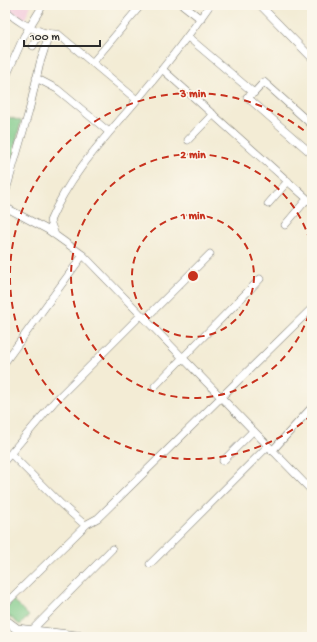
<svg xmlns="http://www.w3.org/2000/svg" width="317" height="642" font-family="'Gochi Hand',sans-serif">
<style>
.built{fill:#f4cfde}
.park{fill:#7dc987;stroke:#547a59}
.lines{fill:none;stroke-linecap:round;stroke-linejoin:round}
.minor-casing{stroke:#716f66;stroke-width:8}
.major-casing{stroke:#716f66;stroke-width:10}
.minor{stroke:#fff;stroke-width:7}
.major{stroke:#fff;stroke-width:9}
.ring{fill:none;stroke:#c8321e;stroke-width:2;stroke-dasharray:7 5}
.centre{fill:#c8321e;stroke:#fbf7ec;stroke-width:2}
.ring-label{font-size:12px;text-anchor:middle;font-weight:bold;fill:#c8321e;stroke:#fbf7ec;stroke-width:3.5;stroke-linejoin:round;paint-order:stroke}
</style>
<rect width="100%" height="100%" fill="#fbf7ec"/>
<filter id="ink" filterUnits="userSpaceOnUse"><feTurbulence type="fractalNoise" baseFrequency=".025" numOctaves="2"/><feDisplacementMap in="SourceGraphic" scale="8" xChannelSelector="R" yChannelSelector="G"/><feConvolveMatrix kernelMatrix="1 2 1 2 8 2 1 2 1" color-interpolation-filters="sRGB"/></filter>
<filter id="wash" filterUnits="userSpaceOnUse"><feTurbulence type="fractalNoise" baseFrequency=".012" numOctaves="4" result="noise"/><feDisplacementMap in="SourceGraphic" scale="16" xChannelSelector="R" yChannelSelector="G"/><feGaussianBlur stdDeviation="0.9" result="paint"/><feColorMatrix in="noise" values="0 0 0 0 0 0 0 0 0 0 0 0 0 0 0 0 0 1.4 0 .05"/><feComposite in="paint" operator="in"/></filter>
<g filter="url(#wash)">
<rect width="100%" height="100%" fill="#f3ecd5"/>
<path class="built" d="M 6,5 L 31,5 L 25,19 L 11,12 Z"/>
<path class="park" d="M 5,116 L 21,121 L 6,185 L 5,139 L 7,133 L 5,131 Z
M 13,600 L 29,616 L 20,625 L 5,613 L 5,608 Z"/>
</g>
<g filter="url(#ink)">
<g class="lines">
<g class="minor-casing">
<path id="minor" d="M 183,5 L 201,19
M 260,5 L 312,58
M 5,9 C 16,22 40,35 58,34 L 137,100
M 188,37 L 254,93
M 33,46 L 40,31
M 93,62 L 141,5
M 162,69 L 312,203
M 36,78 L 57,89 L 109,132
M 5,79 L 24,36 L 43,5
M 312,125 L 264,82 L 254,93 L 247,97 L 312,154
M 188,140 L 213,114
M 5,194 L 29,111 L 40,63 L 49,35
M 268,204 L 288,181
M 5,207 L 48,230 L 83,255 L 312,491
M 285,225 L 307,199
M 55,235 L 50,221 C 70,174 104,139 137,100 C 163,69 187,38 210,5
M 145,319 L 210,254
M 5,362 L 83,255
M 155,386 L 260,279
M 272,451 L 312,407
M 11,454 L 61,504 L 85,525
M 5,460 L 55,401 L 141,315
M 223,461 L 253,431
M 150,564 L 268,446
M 5,604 L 87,524 L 98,518 L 312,308
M 17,629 L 25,637
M 31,631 L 112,549"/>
</g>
<g class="major-casing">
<path id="major" d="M 5,620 L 17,629 L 85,637"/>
</g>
<use href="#minor" class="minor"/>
<use href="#major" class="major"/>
</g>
</g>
<g class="ring">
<circle cx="193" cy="276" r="61"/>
<path d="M312 303A122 122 0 1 1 312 249"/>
<path d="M312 415A183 183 0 1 1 312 137"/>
</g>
<circle cx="193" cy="276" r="6" class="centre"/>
<g class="ring-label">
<text x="193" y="97">3 min</text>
<text x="193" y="158">2 min</text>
<text x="193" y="219">1 min</text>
</g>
<rect width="317" height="642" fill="none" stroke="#fbf7ec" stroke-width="20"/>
<path d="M24 40v6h76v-6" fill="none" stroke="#2b2b2b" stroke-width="2"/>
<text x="30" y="40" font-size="12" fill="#2b2b2b" stroke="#fbf7ec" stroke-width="3" paint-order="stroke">100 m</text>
</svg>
